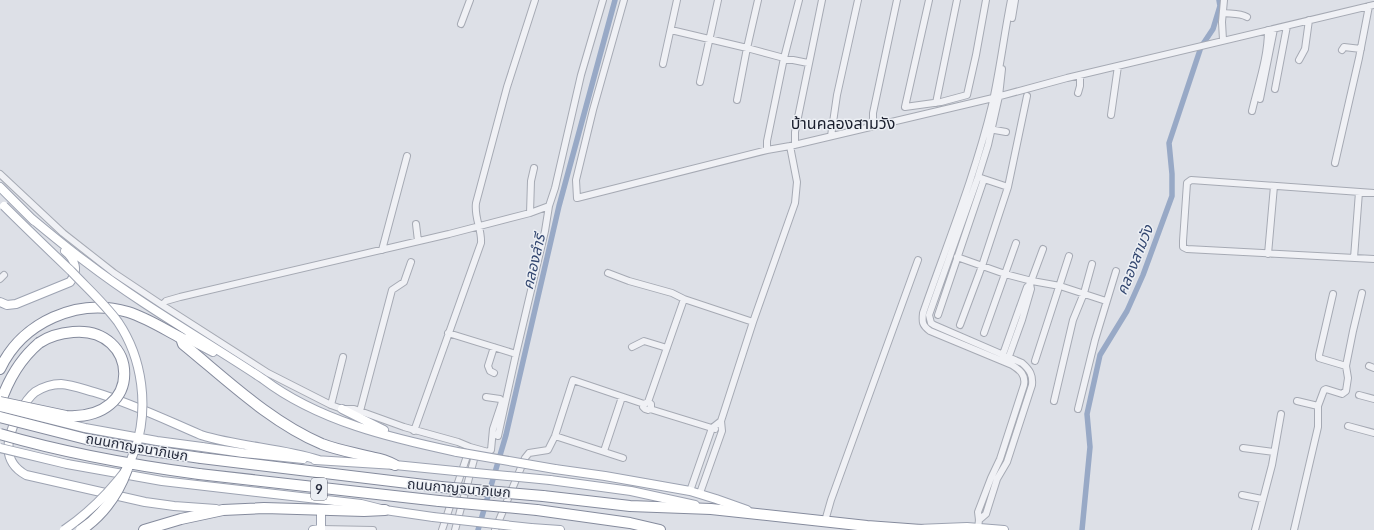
<svg xmlns="http://www.w3.org/2000/svg" width="1374" height="530" font-family="Lato,'Noto Sans Thai',sans-serif">
<style>
.lines{fill:none;stroke-linecap:round;stroke-linejoin:round}
.canal{stroke:#98a9c6;stroke-width:5.5}
.minor-casing{stroke:#a6aab4;stroke-width:8}
.major-casing{stroke:#9da3b2;stroke-width:10}
.highway-casing{stroke:#858b9d;stroke-width:12}
.minor{stroke:#f0f1f5;stroke-width:6}
.major{stroke:#fff;stroke-width:8}
.highway{stroke:#fff;stroke-width:10}
.major-bridge-casing{stroke:#9da3b2;stroke-width:10;stroke-linecap:butt}
.highway-bridge-casing{stroke:#858b9d;stroke-width:12;stroke-linecap:butt}
.major-bridge{stroke:#fff;stroke-width:8}
.highway-bridge{stroke:#fff;stroke-width:10}
.labels{text-anchor:middle;stroke-width:3;stroke-linejoin:round;paint-order:stroke}
.shield{fill:#eceff4;stroke:#626674;stroke-width:1}
.shield-label{font-size:13px;font-weight:bold;fill:#272c3d}
.street-label{font-size:14px;fill:#272c3d;stroke:#eceff4}
.water-label{font-size:15px;font-style:italic;fill:#32466f;stroke:#eceff4}
.quarter-label{font-size:16px;fill:#191e2d;stroke:#eceff4}
</style>
<rect width="100%" height="100%" fill="#dde0e7"/>
<g class="lines">
<path class="canal" d="M 478,530 L 506,435 L 559,206 L 615,0
M 1082,530 L 1090,447 L 1087,414 L 1100,355 L 1127,311 L 1143,275 L 1172,196 L 1172,174 L 1169,143 L 1201,47 L 1213,29 L 1220,6 L 1219,0"/>
<g class="minor-casing">
<path id="minor" d="M 624,0 L 593,110 L 576,180 L 577,198 L 767,150 L 790,146 L 993,98 L 1067,78 L 1374,5
M 929,0 L 905,107 L 941,102 L 967,95 L 976,55 L 986,0
M 1223,13 C 1231,14 1240,13 1247,17
M 1012,18 L 1015,0
M 461,24 L 470,0
M 671,30 L 747,48 L 784,58 L 787,60 L 793,60 L 808,63
M 1223,40 L 1222,22 L 1224,0
M 1342,50 L 1344,47 L 1361,49
M 1299,60 L 1305,49 L 1309,20
M 663,64 L 677,0
M 700,82 L 718,0
M 1275,89 L 1287,26
M 1078,93 L 1080,86 L 1080,75
M 1260,99 L 1274,29
M 737,100 L 747,48 L 758,0
M 936,103 L 957,0
M 1252,111 C 1258,85 1268,58 1268,30
M 1111,115 L 1118,66
M 873,126 L 873,113 L 897,0
M 989,129 L 1006,132
M 831,136 L 837,95 L 858,0
M 795,145 L 795,132 L 822,0
M 767,150 L 767,141 L 784,58 L 799,0
M 1335,163 L 1359,58 L 1369,6
M 0,174 L 63,233 L 114,273 L 162,305 L 268,373 L 331,405 L 342,409 L 354,409 L 404,427 L 458,442 L 470,447 L 488,452 L 491,450 L 493,429 L 502,402 L 500,399 L 486,397
M 981,178 L 1008,187
M 1374,193 L 1191,180 L 1187,183 L 1183,241 L 1183,247 L 1187,249 L 1374,259
M 530,213 L 531,181 L 534,168
M 416,224 L 418,241
M 382,250 L 407,156
M 1268,254 L 1274,186
M 957,257 L 1005,274 L 1032,281 L 1060,286 L 1106,301
M 1354,258 L 1359,192
M 608,273 L 629,281 L 672,293 L 684,299
M 0,279 L 4,275
M 1333,294 L 1319,355 L 1319,358 L 1346,366
M 162,305 L 166,301 L 180,297 L 449,234 L 530,213 L 549,206
M 938,315 L 984,179
M 960,325 L 982,266 L 1008,187 L 1027,96
M 448,333 L 516,354 L 498,436
M 984,333 L 1016,243
M 494,347 L 488,366 L 490,371 L 494,373
M 632,347 L 644,341 L 667,348
M 516,354 L 545,231 L 549,206 L 555,188 L 581,75 L 603,0
M 1002,357 L 1027,287 L 1030,284 L 1043,249
M 1008,359 L 1022,320 L 1031,289 L 1030,284
M 1035,361 L 1069,256
M 1369,366 L 1374,368
M 1359,395 L 1374,399
M 1054,401 L 1073,320 L 1084,293 L 1092,264
M 1297,401 L 1318,406
M 648,402 L 684,299 L 753,322
M 331,405 L 343,357
M 650,409 L 715,429
M 1078,409 L 1095,340 L 1116,271
M 360,411 L 392,290 L 404,282 L 411,262
M 1348,426 L 1374,433
M 414,431 L 481,243 C 482,229 474,218 476,203 L 507,87 L 535,0
M 555,436 L 623,458
M 1243,448 L 1274,452
M 604,451 L 622,397
M 690,491 L 712,428 L 721,421
M 700,493 L 722,431 L 721,421 L 753,322 L 795,203 L 797,182 L 790,146
M 1242,495 L 1262,499
M 979,520 L 986,514 L 997,479 L 1007,462 L 1032,385 C 1033,375 1030,370 1022,363 L 934,325 L 931,323 L 929,315 L 978,177 L 988,145 L 999,96 L 1002,69
M 825,521 L 831,500 L 918,260
M 978,528 L 979,520 L 978,512 L 991,478 L 1000,459 L 1024,385 C 1026,375 1020,370 1012,365 L 930,331 C 922,325 922,322 923,313 C 947,244 975,176 992,105 C 1000,70 1004,35 1011,0
M 321,529 L 373,530
M 442,530 L 469,450
M 455,530 L 476,452
M 495,530 L 525,458 L 529,453 L 548,450 L 555,436 L 573,380 L 644,404 L 648,402 L 651,404 L 651,408 L 648,410 L 645,409 L 643,407 L 644,404
M 1255,530 L 1272,465 L 1281,414
M 1294,530 L 1318,427 L 1318,406 L 1324,390 L 1326,389 L 1342,394 L 1346,391 L 1348,378 L 1346,366 L 1353,331 L 1362,293"/>
</g>
<g class="major-casing">
<path id="major" d="M 0,187 L 34,221
M 31,218 C 49,233 67,248 86,262 C 142,305 204,340 263,379 C 318,421 391,438 457,452
M 0,302 L 7,305 L 16,304 L 70,282 C 79,271 75,259 65,251
M 181,338 L 188,339 L 213,352
M 342,409 L 384,430
M 202,447 L 243,453 L 303,459
M 315,460 L 395,465 L 455,471
M 67,464 L 162,481 L 361,504 L 385,510 L 433,517
M 555,469 L 605,476 L 690,491 L 716,499 L 747,510
M 550,480 L 631,491 L 695,505
M 216,509 L 174,506 L 145,502 L 26,475 C 1,461 7,438 17,417 C 22,408 27,398 35,392 C 43,387 52,384 61,384 C 72,385 83,389 94,392 C 131,403 166,420 201,435 C 240,447 281,448 319,460
M 531,528 L 560,530
M 917,529 L 967,527 L 1004,530
M 313,530 L 321,529 L 321,510"/>
</g>
<g class="highway-casing">
<path id="highway" d="M 0,369 C 22,322 78,297 128,312 C 147,318 164,329 181,338 L 183,344 C 226,379 270,422 322,444 C 340,451 357,453 375,458 C 382,459 389,462 395,465
M 0,404 C 8,380 19,360 39,343
M 201,458 L 441,487
M 199,474 L 439,501
M 543,496 L 630,506 L 711,509 L 867,526 L 921,530
M 537,510 L 630,523 L 660,530
M 144,530 L 181,519 L 223,510 L 264,508 L 364,511 L 385,510"/>
</g>
<use href="#minor" class="minor"/>
<use href="#major" class="major"/>
<use href="#highway" class="highway"/>
<g class="major-bridge-casing">
<path id="major-bridge" d="M 4,206 C 26,228 48,249 71,271 C 87,288 104,303 118,322 C 143,359 149,408 135,450 C 132,456 130,464 127,469 C 109,493 89,513 64,530
M 0,407 L 85,428 L 157,441 L 202,447
M 0,448 L 67,464
M 457,452 L 555,469
M 455,471 L 550,480
M 433,517 L 531,528"/>
</g>
<g class="highway-bridge-casing">
<path id="highway-bridge" d="M 0,402 L 66,416 C 146,421 139,326 73,332 C 61,333 49,336 39,343
M 0,417 L 86,439 L 139,449 L 201,458
M 0,434 C 65,453 132,465 199,474
M 441,487 L 543,496
M 439,501 L 537,510
M 81,530 C 103,515 118,494 127,469"/>
</g>
<use href="#major-bridge" class="major-bridge"/>
<use href="#highway-bridge" class="highway-bridge"/>
</g>
<g class="labels">
<rect class="shield" x="311" y="478" width="16" height="22" rx="3"/>
<g class="shield-label">
<text x="319" y="494">9</text>
</g>
<g class="street-label">
<text transform="translate(137 447) rotate(10)" y="5">ถนนกาญจนาภิเษก</text>
<text transform="translate(459 488) rotate(5)" y="5">ถนนกาญจนาภิเษก</text>
</g>
<g class="water-label">
<text transform="translate(1135 260) rotate(-68)" y="5">คลองสามวัง</text>
<text transform="translate(534 262) rotate(-77)" y="5">คลองลำรี</text>
</g>
<g class="quarter-label">
<text x="843" y="129">บ้านคลองสามวัง</text>
</g>
</g>
</svg>
